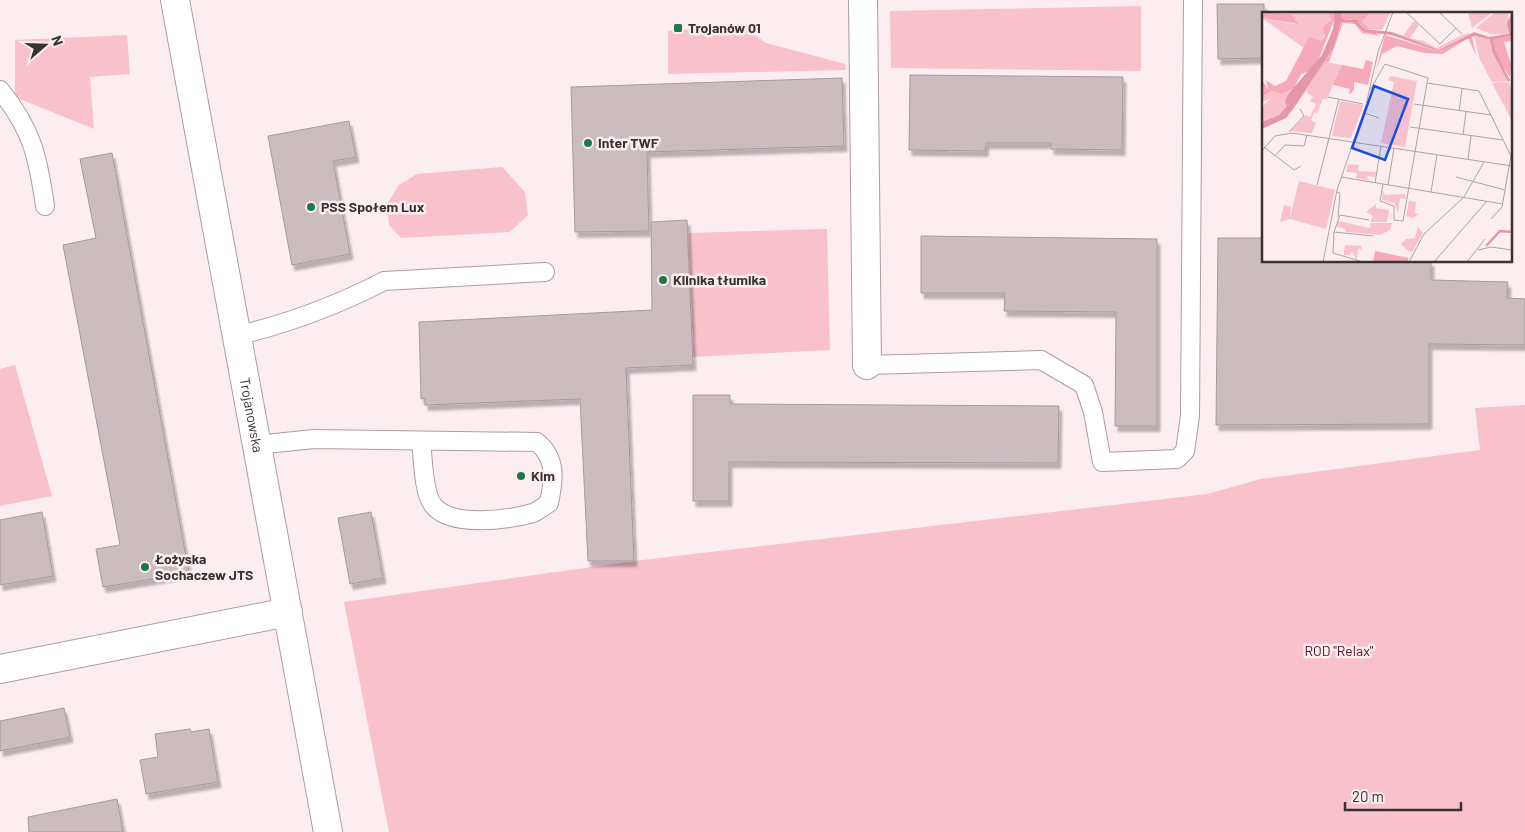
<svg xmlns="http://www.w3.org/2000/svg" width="1525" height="832" font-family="Barlow,sans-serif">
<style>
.green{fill:#f9c1cc}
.building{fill:#cbbdbf;stroke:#a79a9c;filter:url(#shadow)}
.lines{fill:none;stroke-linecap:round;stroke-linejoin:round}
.service-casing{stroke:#ac9ea1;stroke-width:20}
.minor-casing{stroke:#ac9ea1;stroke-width:30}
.tertiary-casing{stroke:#ac9ea1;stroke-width:30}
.service{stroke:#fff;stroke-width:18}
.minor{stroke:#fff;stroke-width:28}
.tertiary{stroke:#fff;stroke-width:28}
.poi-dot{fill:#20774a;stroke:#fceef0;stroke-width:2}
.labels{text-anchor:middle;stroke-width:5;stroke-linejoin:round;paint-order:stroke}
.poi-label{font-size:14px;font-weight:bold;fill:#383233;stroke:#fceef0;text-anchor:start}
.street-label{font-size:14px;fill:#383233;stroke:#fceef0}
.park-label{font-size:14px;fill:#4f0c23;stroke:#fceef0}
.inset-river{fill:none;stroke:#e397a7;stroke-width:2.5}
.inset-road{fill:none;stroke:#aea3a4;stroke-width:1}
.view{fill:#1d4ed8;fill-opacity:0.15;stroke:#1d4ed8;stroke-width:2.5}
.inset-edge{fill:none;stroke:#383233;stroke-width:2.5}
</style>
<defs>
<filter id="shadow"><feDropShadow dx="3" dy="5.5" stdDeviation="1" flood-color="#0004"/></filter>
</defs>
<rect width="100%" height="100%" fill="#fceef0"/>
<path class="green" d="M 1141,6 L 1141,71 L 891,68 L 890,11 Z
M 742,25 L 766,43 L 845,64 L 846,70 L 668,74 L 668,31 Z
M 127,35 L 130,74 L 90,77 L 94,129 L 15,97 L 15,40 Z
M 502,167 L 525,192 L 528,215 L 510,232 L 401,238 L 389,225 L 387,204 L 399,185 L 417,174 Z
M 827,229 L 830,350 L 693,357 L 687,233 Z
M 15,365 L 52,496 L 0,506 L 0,369 Z
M 1525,405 L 1525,832 L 389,832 L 344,602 L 634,561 L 1207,494 L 1261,479 L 1480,450 L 1475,408 Z"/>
<path class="building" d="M 1217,4 L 1264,4 L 1264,58 L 1218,59 Z
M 910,75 L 1123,77 L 1122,150 L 1051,149 L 1051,143 L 986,143 L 985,151 L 909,150 Z
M 842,78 L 844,146 L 647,152 L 649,231 L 575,232 L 571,87 Z
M 349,121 L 356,157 L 333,161 L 350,254 L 292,265 L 268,136 Z
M 112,153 L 189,573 L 103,587 L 96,549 L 120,545 L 63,245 L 96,238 L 80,159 Z
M 687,220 L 693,365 L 626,368 L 634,561 L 588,561 L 580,399 L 425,405 L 425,398 L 421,399 L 419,322 L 652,310 L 651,222 Z
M 921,236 L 1157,239 L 1157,426 L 1115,426 L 1116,312 L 1004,311 L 1005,293 L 921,293 Z
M 1218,238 L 1264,238 L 1264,261 L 1431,261 L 1431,280 L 1508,282 L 1507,298 L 1525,299 L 1525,345 L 1429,344 L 1429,424 L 1216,425 Z
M 693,395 L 730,395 L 730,404 L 1059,406 L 1058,463 L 729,462 L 729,501 L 693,501 Z
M 42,512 L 53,576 L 0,585 L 0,520 Z
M 371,512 L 383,578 L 350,584 L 338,518 Z
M 64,708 L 70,737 L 0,751 L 0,721 Z
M 190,729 L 191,732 L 209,729 L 218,782 L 146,794 L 140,760 L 158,757 L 155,734 Z
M 117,799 L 123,832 L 29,832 L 28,817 Z"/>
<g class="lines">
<g class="service-casing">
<path id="service" d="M 0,90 C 32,129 38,157 45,206
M 236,336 C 286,324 338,305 384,281 L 545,272
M 867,365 L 1041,360 L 1084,385 L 1093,412 L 1102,462 L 1177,459 L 1185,451 L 1190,416 L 1193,0
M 256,445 L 314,439 L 537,442 C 557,459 554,479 549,503 C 544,506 538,511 533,513 C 508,520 450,528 433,505 C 423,493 423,456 421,441"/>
</g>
<g class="minor-casing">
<path id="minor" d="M 863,0 L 867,365
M 0,669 L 288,612"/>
</g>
<g class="tertiary-casing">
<g id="tertiary">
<path id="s1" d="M 175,0 L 328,832"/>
</g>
</g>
<use href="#service" class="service"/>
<use href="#minor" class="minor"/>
<use href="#tertiary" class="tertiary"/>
</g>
<g class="poi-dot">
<rect x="673" y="23" width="10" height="10" rx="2.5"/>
<circle cx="588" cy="143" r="5"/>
<circle cx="311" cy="207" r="5"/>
<circle cx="663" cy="280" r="5"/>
<circle cx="521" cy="476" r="5"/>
<circle cx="145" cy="567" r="5"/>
</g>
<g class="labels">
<g class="poi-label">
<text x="688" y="33">Trojanów 01</text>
<text x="598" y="148">Inter TWF</text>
<text x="321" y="212">PSS Społem Lux</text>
<text x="673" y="285">Klinika tłumika</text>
<text x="531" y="481">Kim</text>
<text x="155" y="564">Łożyska<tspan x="155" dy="16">Sochaczew JTS</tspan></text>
</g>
<g class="street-label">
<text dy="5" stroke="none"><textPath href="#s1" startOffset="422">Trojanowska</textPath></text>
</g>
<g class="park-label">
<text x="1339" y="656">ROD "Relax"</text>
</g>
</g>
<g transform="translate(1262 12)">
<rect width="250" height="250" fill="#fceef0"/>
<path d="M 0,0 L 4,2 L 2,6 L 32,12 L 34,8 L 29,2 L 12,0 L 65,0 L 69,8 L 59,30 L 47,25 L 42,36 L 0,6 ZM 108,0 L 129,0 L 120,18 L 108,17 L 100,10 ZM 206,0 L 231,0 L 210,16 ZM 233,0 L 249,1 L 246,2 L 246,23 L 229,22 L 214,16 ZM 152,9 L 157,13 L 148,26 L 161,29 L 175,36 L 200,23 L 209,21 L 177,38 L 124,19 L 141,24 ZM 212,24 L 229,28 L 231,40 L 247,69 L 230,70 L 218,48 ZM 64,50 L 80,53 L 65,87 L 61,87 L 55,101 L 52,100 L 49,108 L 54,111 L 50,121 L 28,119 L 44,103 L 48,105 L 54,92 L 48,89 L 51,85 L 44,80 ZM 128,64 L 155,69 L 143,135 L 119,131 L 132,70 L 126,68 ZM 247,70 L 250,83 L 250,109 L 230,71 ZM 27,76 L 31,76 L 24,88 L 25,94 L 17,103 L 0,110 L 0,95 L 9,86 L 0,90 L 0,85 L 9,79 L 19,82 ZM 78,89 L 102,93 L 89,126 L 70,124 ZM 86,152 L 97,153 L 96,159 L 114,160 L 113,165 L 106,164 L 105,167 L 112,169 L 94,166 L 95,161 L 84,160 ZM 37,169 L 73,178 L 64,217 L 28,207 L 18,210 L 22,193 L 29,195 L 28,206 ZM 121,178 L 123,183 L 143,182 L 144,187 L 138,186 L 136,201 L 132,191 L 120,188 ZM 147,189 L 154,190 L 153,201 L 157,202 L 151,206 L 144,204 ZM 114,192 L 114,196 L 127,198 L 125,210 L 108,210 L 111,204 L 104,200 ZM 76,209 L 108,216 L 109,211 L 130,211 L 128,218 L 118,223 L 84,220 L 84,217 L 75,215 ZM 156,215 L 161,221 L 150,240 L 145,238 L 139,232 L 144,227 L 153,226 ZM 83,233 L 99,234 L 100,238 L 96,237 L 95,248 L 90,240 L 88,243 L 82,243 L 82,238 L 87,237 L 82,237 Z" fill="#f9c1cc"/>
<path d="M 3,0 L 29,2 L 37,12 L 1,6 ZM 65,0 L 73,0 L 73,6 L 55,51 L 48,59 L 39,62 L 32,76 L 19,82 L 9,79 L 0,85 L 0,68 L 6,77 L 4,68 L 13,74 L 24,69 L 47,25 L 59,29 L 63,24 L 61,15 L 69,8 ZM 79,0 L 108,0 L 100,10 L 108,17 L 102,17 L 97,10 L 89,7 L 80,7 ZM 79,10 L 92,10 L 102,20 L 111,20 L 119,24 L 100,21 L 93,12 L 81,11 L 67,50 L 64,50 L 29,101 L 72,35 ZM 123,23 L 176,39 L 189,32 L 210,25 L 214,43 L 206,26 L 181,42 L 162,41 L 135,34 L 120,42 L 114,58 ZM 250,23 L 250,29 L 242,30 L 249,52 L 248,65 L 231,40 L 229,28 ZM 104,48 L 111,50 L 106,73 L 92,70 L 92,78 L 87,83 L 88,77 L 71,73 L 80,53 L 101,57 ZM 113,239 L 132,243 L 147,246 L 145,250 L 111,250 Z" fill="#f6a9b9"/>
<path d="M 73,0 L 79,0 L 80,7 L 95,8 L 102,17 L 130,20 L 177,38 L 212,20 L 227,25 L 247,22 L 245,11 L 250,0 L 250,23 L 230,28 L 213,24 L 176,39 L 129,23 L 102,20 L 91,10 L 79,10 L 72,35 L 31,97 L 24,106 L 0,117 L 0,110 L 17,103 L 25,94 L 23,89 L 27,81 L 60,43 L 71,17 Z" fill="#e397a7"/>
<path class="inset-river" d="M 229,27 L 232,40 L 247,69M 224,234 L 238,219 L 250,220"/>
<path class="inset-road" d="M 144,0 L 178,32 L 194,16M 177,0 L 200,22M 108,78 L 123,52 L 166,66 L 165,71M 66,85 L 101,92M 152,92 L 229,103M 197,99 L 200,77M 102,101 L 117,106M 148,115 L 241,128M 27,120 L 42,104 L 38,97M 201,123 L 204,100M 2,135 L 32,158 L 39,154M 0,139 L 13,124 L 30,121 L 250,154M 13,144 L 23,133 L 42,134 L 45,123M 206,147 L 209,124M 79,165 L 241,192M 194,165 L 243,178M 113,171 L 119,134M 121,172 L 118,189 L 132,194 L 132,208 L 141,209 L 165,71 L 217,79 L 249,144 L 240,195 L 229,207M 55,173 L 77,87M 126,173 L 132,136M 75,180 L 78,181 L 76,205M 169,180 L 175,143M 72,220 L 111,224M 216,238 L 229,235 L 250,238M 61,250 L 75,178 L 104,93 L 116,40 L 131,0M 101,250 L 71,241 L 72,220 L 78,203 L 107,208M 147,250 L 162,222 L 202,185 L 222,150M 172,250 L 225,189M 205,250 L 223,227"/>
<path class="view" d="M 112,74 L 146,87 L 123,148 L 90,136 Z"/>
<rect width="250" height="250" class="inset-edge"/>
</g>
<g transform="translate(45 45) rotate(70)" stroke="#fceef0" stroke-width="4" paint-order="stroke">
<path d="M0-4L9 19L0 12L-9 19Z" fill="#383233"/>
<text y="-8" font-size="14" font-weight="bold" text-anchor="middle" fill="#383233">N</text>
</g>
<path d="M1345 802v8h116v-8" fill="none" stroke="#383233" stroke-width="2.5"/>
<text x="1352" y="802" font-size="15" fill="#383233" stroke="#fceef0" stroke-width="4" paint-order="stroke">20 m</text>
</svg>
